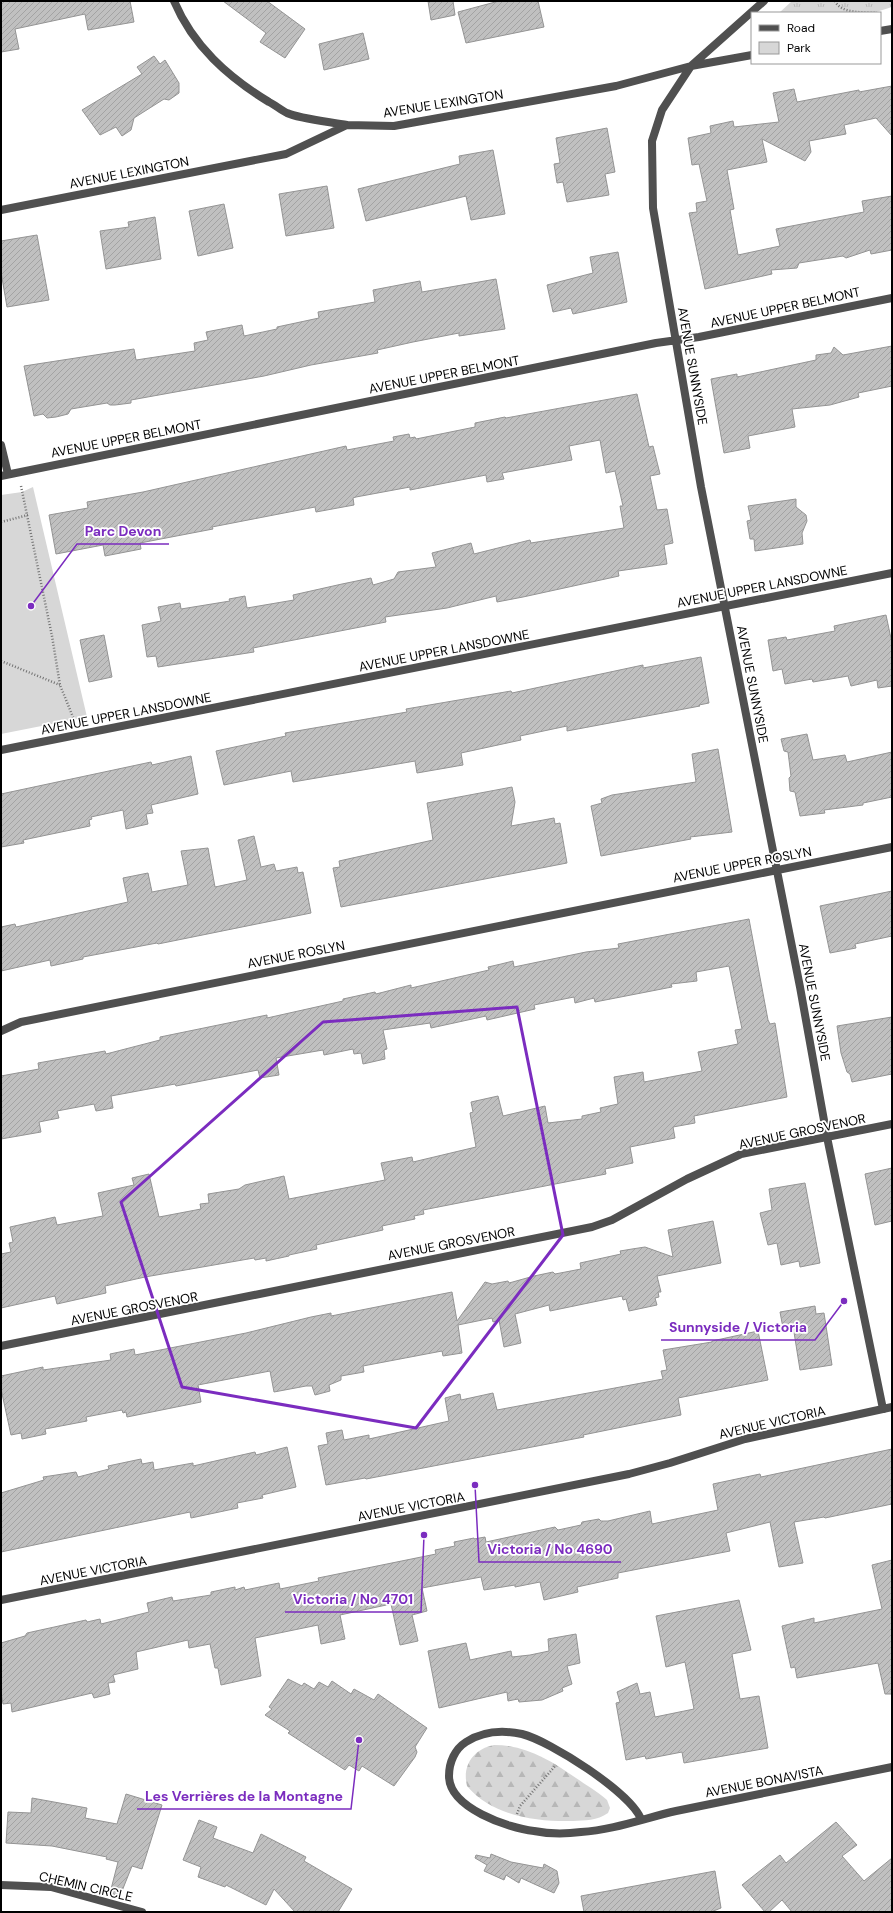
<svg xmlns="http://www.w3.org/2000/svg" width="893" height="1913" font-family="'DM Sans',sans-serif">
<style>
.grass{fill:url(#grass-tufts)}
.forest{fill:url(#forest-firs)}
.park{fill:#d7d7d7}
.building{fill:url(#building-hatch);stroke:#949494}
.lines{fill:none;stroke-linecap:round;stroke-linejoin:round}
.path{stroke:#727272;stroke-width:2.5;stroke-dasharray:1 2;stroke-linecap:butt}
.minor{stroke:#505050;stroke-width:8}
.tertiary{stroke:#505050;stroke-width:8}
.marked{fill:none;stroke:#7b2cbf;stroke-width:3;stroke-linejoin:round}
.labels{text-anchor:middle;stroke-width:3.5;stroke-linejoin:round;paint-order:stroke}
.street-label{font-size:13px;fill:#000;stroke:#fff}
.leader{fill:none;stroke:#7b2cbf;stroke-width:1.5}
.callout-dot{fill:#7b2cbf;stroke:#fff;stroke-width:1.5}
.callout-label{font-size:14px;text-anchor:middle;font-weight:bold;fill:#7b2cbf;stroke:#fff;stroke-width:3.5;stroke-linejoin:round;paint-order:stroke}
</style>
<defs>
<pattern id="grass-tufts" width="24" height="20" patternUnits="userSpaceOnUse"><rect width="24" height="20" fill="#d7d7d7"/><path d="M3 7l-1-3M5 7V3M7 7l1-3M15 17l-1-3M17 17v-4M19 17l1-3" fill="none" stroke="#b7b7b7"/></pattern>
<pattern id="forest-firs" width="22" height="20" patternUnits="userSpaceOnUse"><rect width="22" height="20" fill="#d7d7d7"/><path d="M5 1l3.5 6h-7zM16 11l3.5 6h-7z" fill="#b7b7b7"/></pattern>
<pattern id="building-hatch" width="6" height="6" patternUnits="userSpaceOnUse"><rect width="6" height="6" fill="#c0c0c0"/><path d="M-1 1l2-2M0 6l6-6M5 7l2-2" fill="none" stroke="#a3a3a3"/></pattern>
</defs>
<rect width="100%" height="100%" fill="#fff"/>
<path class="grass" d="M 792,1 L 892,1 L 892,7 L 873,13 L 779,13 Z"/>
<path class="forest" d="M 494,1745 C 526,1745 550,1760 576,1778 C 586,1785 597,1791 607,1800 L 610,1808 L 608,1813 C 597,1821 585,1820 573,1821 C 537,1822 492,1816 467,1786 C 462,1766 473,1749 494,1745 Z"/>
<path class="park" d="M 33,487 L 87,717 L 1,734 L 1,495 L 22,492 Z"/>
<path class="building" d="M 1,1 L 130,1 L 134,22 L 88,30 L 85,14 L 15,29 L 19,49 L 1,52 Z
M 223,1 L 267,1 L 305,29 L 285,58 L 260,42 L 266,33 Z
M 428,1 L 453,1 L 455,15 L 431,20 Z
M 499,1 L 538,1 L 544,27 L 466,43 L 458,12 Z
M 363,33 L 369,59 L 324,70 L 319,44 Z
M 154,56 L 160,64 L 165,60 L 179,83 L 179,93 L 169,100 L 164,99 L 134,118 L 131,130 L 122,136 L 116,127 L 100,135 L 82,110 L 142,74 L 137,67 Z
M 892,86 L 892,136 L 876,118 L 844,125 L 846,134 L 809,141 L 811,152 L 805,161 L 762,139 L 767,162 L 727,170 L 734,209 L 730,210 L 738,255 L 780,246 L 776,229 L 864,212 L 862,201 L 892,196 L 892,250 L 871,254 L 870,250 L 846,258 L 843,256 L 799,263 L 797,268 L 771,270 L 772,274 L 705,289 L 689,213 L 697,212 L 696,203 L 707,201 L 699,164 L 692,165 L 688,138 L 711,133 L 710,126 L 733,121 L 734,127 L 779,122 L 773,93 L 794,89 L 797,102 L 859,90 L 859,92 Z
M 607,128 L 615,172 L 605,174 L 609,195 L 567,202 L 563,182 L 557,183 L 554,164 L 560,163 L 556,138 Z
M 493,150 L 505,214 L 471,220 L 466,196 L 366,221 L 358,189 L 460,164 L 459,156 Z
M 327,186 L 334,228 L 286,236 L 279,194 Z
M 224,204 L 233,248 L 198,256 L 189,211 Z
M 155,217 L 161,259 L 106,269 L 100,231 L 129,227 L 128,222 Z
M 37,235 L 49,300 L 7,307 L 1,272 L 1,241 Z
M 618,252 L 627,302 L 573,314 L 571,308 L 553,312 L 547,285 L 593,273 L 590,257 Z
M 496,279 L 505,329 L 459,336 L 459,333 L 413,342 L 377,350 L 378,353 L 311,365 L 264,376 L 131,400 L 131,403 L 115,405 L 110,405 L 107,403 L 71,409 L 68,414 L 56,417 L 47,418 L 43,414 L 34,416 L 24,366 L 134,349 L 136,360 L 195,351 L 194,343 L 208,340 L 206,332 L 242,325 L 244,336 L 277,329 L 277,327 L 319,318 L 318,312 L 375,302 L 373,290 L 420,281 L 422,292 Z
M 892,346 L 892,386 L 858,393 L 859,397 L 830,405 L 792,409 L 795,427 L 748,436 L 750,448 L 724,453 L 711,379 L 737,374 L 737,377 L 816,360 L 816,355 L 831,353 L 834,347 L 843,355 Z
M 637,394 L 649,447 L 653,446 L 660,474 L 650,476 L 657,510 L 667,509 L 673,543 L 664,545 L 667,564 L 618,571 L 619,576 L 523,597 L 497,602 L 496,596 L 447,608 L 385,617 L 386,622 L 253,648 L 254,652 L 158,667 L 156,656 L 147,657 L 142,625 L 161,621 L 158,607 L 180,603 L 181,609 L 230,601 L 229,599 L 245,596 L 247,608 L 294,600 L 293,595 L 342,584 L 371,578 L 373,585 L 394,579 L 398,572 L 436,567 L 432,553 L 471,543 L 474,554 L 530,540 L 531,543 L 624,528 L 620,506 L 623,506 L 615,471 L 606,473 L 600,440 L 569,446 L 572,460 L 502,473 L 504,479 L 487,482 L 486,475 L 410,490 L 410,487 L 356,497 L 353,498 L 354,505 L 316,512 L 315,507 L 212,527 L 213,529 L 140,543 L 141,549 L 105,556 L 103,545 L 56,554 L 49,515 L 88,508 L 87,502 L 143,492 L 346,446 L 347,450 L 394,441 L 393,437 L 409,434 L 410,438 L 415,437 L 416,439 L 475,427 L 475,423 L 505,417 L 506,418 Z
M 796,499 L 796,507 L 806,515 L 807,521 L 802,533 L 803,544 L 755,551 L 754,539 L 750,539 L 747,521 L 751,520 L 748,506 Z
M 886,615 L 892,643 L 892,686 L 878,688 L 877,680 L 851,686 L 848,676 L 813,682 L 812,679 L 785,684 L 782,669 L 773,671 L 768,640 L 786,637 L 787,640 L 835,631 L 834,626 Z
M 104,635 L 112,677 L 89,682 L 80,640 Z
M 701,657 L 709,703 L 699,705 L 700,706 L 567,731 L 567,726 L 520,736 L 521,740 L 461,753 L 463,765 L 417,773 L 415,761 L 293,782 L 291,771 L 224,785 L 216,751 L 286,736 L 285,733 L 407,712 L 406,709 L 511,691 L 512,693 L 643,665 L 643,668 Z
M 807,734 L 813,760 L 845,755 L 847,762 L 892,752 L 892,797 L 863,803 L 863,805 L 824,810 L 825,813 L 800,816 L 795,792 L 790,791 L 789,778 L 791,776 L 788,752 L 784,751 L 781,739 Z
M 718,749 L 732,832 L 690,837 L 691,839 L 601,856 L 591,806 L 602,803 L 601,799 L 612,795 L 696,782 L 692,754 Z
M 191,756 L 198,794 L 151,805 L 153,813 L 146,814 L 148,824 L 126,829 L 123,810 L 91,817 L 92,819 L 89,820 L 90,826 L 23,840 L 24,843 L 1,847 L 1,794 L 151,762 L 152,765 Z
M 512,787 L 515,802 L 511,826 L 554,818 L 555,824 L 560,823 L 567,863 L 341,907 L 333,868 L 340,867 L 339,861 L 433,840 L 427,803 Z
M 254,836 L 261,867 L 274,864 L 276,871 L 297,867 L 298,873 L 303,872 L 311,913 L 158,944 L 157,943 L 83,957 L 83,959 L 51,966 L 50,960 L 1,971 L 1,927 L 15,924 L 16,927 L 128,902 L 123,878 L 148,873 L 152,892 L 188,885 L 181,851 L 208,848 L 215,887 L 247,880 L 238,840 Z
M 892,891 L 892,936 L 855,944 L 856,948 L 830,953 L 820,906 Z
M 749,919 L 768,1020 L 770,1024 L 775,1023 L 787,1097 L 694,1116 L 695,1123 L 673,1127 L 675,1138 L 630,1147 L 633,1163 L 605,1169 L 606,1174 L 423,1210 L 424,1214 L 414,1216 L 415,1219 L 382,1226 L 383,1230 L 316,1245 L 317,1249 L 289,1255 L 289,1256 L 266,1261 L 266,1258 L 255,1260 L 254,1258 L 145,1277 L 105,1286 L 106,1293 L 57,1304 L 55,1296 L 1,1308 L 1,1254 L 11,1252 L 9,1243 L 13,1242 L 10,1227 L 55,1217 L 57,1225 L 103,1216 L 98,1193 L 134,1185 L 132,1178 L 149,1174 L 159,1217 L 201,1209 L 200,1204 L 209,1203 L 208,1194 L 239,1189 L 245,1185 L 284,1176 L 289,1199 L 385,1180 L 381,1163 L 412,1157 L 413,1162 L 476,1147 L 470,1113 L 473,1112 L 471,1102 L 498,1096 L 503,1116 L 545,1106 L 548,1123 L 582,1119 L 582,1116 L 601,1112 L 600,1108 L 618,1104 L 614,1077 L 643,1072 L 644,1082 L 702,1071 L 698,1052 L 738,1044 L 735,1030 L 742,1029 L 729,966 L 696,972 L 697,981 L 671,984 L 672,987 L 595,1002 L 594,998 L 575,1003 L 574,997 L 534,1005 L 535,1009 L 487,1020 L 486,1016 L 431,1028 L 430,1023 L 383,1030 L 387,1049 L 384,1050 L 385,1059 L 363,1064 L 361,1053 L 354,1054 L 353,1049 L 324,1055 L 323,1050 L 276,1058 L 279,1075 L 260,1078 L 258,1070 L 176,1086 L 175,1084 L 111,1096 L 113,1108 L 96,1111 L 94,1104 L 57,1111 L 59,1118 L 39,1122 L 41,1132 L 1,1139 L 1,1076 L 39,1069 L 38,1063 L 105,1051 L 106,1054 L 160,1040 L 160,1037 L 267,1015 L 267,1018 L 343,1001 L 343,999 L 375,992 L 376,994 L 411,985 L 411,988 L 489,970 L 488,967 L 501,964 L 513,961 L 514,967 L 586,952 L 619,948 L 618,944 Z
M 892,1017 L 892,1074 L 852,1082 L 850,1074 L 847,1072 L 841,1053 L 837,1026 Z
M 892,1168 L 892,1221 L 875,1225 L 865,1174 Z
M 805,1183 L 820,1263 L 800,1267 L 799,1261 L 781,1265 L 777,1243 L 768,1245 L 760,1213 L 772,1210 L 769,1189 Z
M 713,1221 L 721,1263 L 657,1276 L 661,1292 L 658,1292 L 659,1297 L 655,1298 L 657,1305 L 629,1311 L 626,1299 L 623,1300 L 622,1296 L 550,1311 L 549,1305 L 515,1314 L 521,1343 L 504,1347 L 499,1320 L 493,1322 L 492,1318 L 458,1325 L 462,1353 L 443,1356 L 442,1351 L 363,1366 L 364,1372 L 341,1376 L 341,1380 L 329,1385 L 330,1391 L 315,1395 L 312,1386 L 306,1386 L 274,1392 L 270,1371 L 198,1385 L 201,1402 L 127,1417 L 126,1412 L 123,1413 L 122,1410 L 86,1417 L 87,1421 L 45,1429 L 46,1434 L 22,1439 L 21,1433 L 11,1435 L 1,1389 L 1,1376 L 43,1367 L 43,1370 L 111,1360 L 110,1354 L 134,1349 L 135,1355 L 246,1333 L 311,1317 L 331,1313 L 331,1316 L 452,1292 L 457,1321 L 485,1282 L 492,1284 L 508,1281 L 509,1283 L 534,1276 L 553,1272 L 555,1274 L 581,1269 L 580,1263 L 621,1254 L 620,1251 L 632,1249 L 645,1247 L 673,1257 L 668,1230 Z
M 815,1306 L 816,1314 L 824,1313 L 832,1365 L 800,1370 L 793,1326 L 783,1328 L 780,1312 Z
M 758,1331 L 768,1380 L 678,1398 L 681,1415 L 583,1435 L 584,1437 L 366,1479 L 365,1478 L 326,1485 L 318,1446 L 328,1444 L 326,1433 L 342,1430 L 344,1440 L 369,1435 L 369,1439 L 449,1421 L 445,1398 L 460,1394 L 461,1400 L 493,1393 L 497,1410 L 663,1379 L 661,1371 L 667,1370 L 663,1350 L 712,1342 L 712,1341 Z
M 287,1447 L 296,1487 L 262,1495 L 263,1498 L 237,1503 L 238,1508 L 191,1518 L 190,1512 L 1,1552 L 1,1493 L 44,1480 L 43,1477 L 76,1472 L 78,1477 L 109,1469 L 108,1466 L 141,1459 L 142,1464 L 153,1462 L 154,1470 L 193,1463 L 193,1466 L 255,1452 L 256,1455 Z
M 892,1449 L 892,1504 L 825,1518 L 824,1517 L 794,1522 L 803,1563 L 779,1567 L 770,1522 L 726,1533 L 730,1551 L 618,1573 L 618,1578 L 577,1587 L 578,1592 L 544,1600 L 540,1582 L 515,1587 L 515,1585 L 484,1590 L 481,1577 L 422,1588 L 427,1611 L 412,1615 L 418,1641 L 400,1645 L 391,1604 L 340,1615 L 345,1639 L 321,1644 L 318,1625 L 255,1638 L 261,1676 L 221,1685 L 218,1668 L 215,1668 L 210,1644 L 189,1648 L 188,1640 L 136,1652 L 138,1669 L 113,1675 L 115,1682 L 108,1683 L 110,1694 L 94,1698 L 92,1693 L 12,1712 L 11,1703 L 3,1704 L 1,1693 L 1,1643 L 25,1636 L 27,1633 L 86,1620 L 87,1622 L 100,1619 L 101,1624 L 149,1612 L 147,1603 L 172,1597 L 173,1601 L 211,1595 L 211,1592 L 235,1587 L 235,1590 L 244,1587 L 245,1590 L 279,1583 L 280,1589 L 319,1581 L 318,1578 L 436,1554 L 435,1550 L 455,1546 L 454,1542 L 474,1538 L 474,1539 L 485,1537 L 486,1542 L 555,1527 L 558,1530 L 581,1525 L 582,1522 L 599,1519 L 601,1521 L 608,1521 L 650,1511 L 652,1524 L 718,1510 L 713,1484 L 760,1474 L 761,1477 Z
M 892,1560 L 892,1694 L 885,1694 L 878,1663 L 797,1678 L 795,1667 L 791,1668 L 782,1626 L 814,1618 L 814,1623 L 882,1609 L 872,1565 Z
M 739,1600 L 751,1650 L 732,1654 L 740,1699 L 759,1696 L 768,1748 L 684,1763 L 682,1752 L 646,1759 L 645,1756 L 626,1760 L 616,1703 L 620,1702 L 617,1692 L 637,1683 L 640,1694 L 650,1692 L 655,1717 L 694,1709 L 685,1662 L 666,1667 L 656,1616 Z
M 576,1634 L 580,1663 L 567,1666 L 572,1684 L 562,1688 L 563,1691 L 542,1700 L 519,1702 L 518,1699 L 508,1701 L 507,1692 L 439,1708 L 428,1651 L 466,1643 L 470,1660 L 511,1651 L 512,1657 L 530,1655 L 549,1651 L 548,1639 Z
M 288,1679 L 302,1686 L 304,1683 L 314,1689 L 319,1682 L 328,1687 L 332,1681 L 351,1694 L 354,1689 L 374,1700 L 378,1694 L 427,1728 L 415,1747 L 417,1752 L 415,1757 L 394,1786 L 362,1766 L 359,1771 L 349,1765 L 345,1770 L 288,1733 L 290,1731 L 265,1715 L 272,1709 L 269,1707 Z
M 126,1794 L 162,1805 L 142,1869 L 132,1866 L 120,1896 L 110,1893 L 118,1862 L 106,1859 L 107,1857 L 52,1846 L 6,1843 L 8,1812 L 31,1813 L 32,1798 L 87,1808 L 85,1818 L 117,1824 Z
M 199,1820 L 217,1827 L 213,1838 L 253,1853 L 261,1834 L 306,1857 L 304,1861 L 352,1889 L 338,1912 L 295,1912 L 274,1889 L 266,1905 L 226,1885 L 225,1887 L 198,1877 L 201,1867 L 183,1860 Z
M 836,1822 L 857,1845 L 842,1856 L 864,1881 L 892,1858 L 892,1912 L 792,1912 L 782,1900 L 769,1912 L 765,1912 L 742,1885 L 780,1855 L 786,1863 Z
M 491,1854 L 511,1862 L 543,1868 L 544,1864 L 557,1871 L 559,1883 L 554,1893 L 521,1878 L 519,1883 L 506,1875 L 504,1880 L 484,1871 L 487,1865 L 475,1858 L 476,1855 L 490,1858 Z
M 715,1871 L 721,1908 L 711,1912 L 584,1912 L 581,1896 Z"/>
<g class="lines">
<path class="path" d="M 835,1 C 841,14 864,12 877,13
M 21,486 L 52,636 L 60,685 L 75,722
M 1,522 L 28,515
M 1,661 L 60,685
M 517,1814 L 520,1806 L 556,1765"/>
<path class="minor" d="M 174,1 C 193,46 228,77 269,102 C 275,105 281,110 287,113 C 300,119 332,122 347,125
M 764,1 L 691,66 L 662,110 L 652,141 L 653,208 L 701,487 L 800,987 L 827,1137 L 883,1409
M 880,31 L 892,29
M 1,210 L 286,154 L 347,125 L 394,126 L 616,86 L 691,66 L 752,55
M 1,445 L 8,474
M 1,476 L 656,343 L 699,337 L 892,298
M 1,750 L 892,573
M 1,1031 L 21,1022 L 892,847
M 1,1346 L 592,1227 L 612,1220 L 687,1179 L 741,1154 L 892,1124
M 641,1819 C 630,1792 550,1741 522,1734 C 503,1730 483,1731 466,1742 C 455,1749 449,1762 449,1776 C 449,1808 508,1828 534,1831 C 549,1834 566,1834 581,1832 C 613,1830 645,1818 676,1811 C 748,1796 820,1782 892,1767
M 1,1885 L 51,1887 L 142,1912"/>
<path class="tertiary" d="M 1,1600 L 629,1474 L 670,1463 L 745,1439 L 892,1407"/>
</g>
<path class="marked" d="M 517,1007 L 563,1235 L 416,1428 L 182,1387 L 121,1202 L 323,1022 Z"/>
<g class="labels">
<g class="street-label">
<text transform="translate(443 103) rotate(-9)" y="5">AVENUE LEXINGTON</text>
<text transform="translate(129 172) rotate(-11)" y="5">AVENUE LEXINGTON</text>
<text transform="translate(785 307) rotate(-12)" y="5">AVENUE UPPER BELMONT</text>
<text transform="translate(693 366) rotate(80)" y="5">AVENUE SUNNYSIDE</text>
<text transform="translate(444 374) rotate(-11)" y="5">AVENUE UPPER BELMONT</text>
<text transform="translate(126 438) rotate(-11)" y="5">AVENUE UPPER BELMONT</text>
<text transform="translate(762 586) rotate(-11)" y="5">AVENUE UPPER LANSDOWNE</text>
<text transform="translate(444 650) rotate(-11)" y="5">AVENUE UPPER LANSDOWNE</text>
<text transform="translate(753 684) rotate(79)" y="5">AVENUE SUNNYSIDE</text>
<text transform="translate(126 713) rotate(-11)" y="5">AVENUE UPPER LANSDOWNE</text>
<text transform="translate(742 864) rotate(-11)" y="5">AVENUE UPPER ROSLYN</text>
<text transform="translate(296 954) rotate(-11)" y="5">AVENUE ROSLYN</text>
<text transform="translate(815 1002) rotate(79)" y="5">AVENUE SUNNYSIDE</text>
<text transform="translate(802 1131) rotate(-12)" y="5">AVENUE GROSVENOR</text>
<text transform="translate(451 1243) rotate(-11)" y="5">AVENUE GROSVENOR</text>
<text transform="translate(134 1308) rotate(-11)" y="5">AVENUE GROSVENOR</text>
<text transform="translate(772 1422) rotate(-13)" y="5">AVENUE VICTORIA</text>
<text transform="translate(411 1506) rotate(-11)" y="5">AVENUE VICTORIA</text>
<text transform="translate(93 1570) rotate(-11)" y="5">AVENUE VICTORIA</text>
<text transform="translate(764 1781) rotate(-11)" y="5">AVENUE BONAVISTA</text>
<text transform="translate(86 1886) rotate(13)" y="5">CHEMIN CIRCLE</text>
</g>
</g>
<path class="leader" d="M31 606L77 544H169M844 1301L815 1340H661M475 1485L479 1562H621M424 1535L421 1612H285M359 1740L351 1809H137"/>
<g class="callout-dot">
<circle cx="31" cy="606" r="4"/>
<circle cx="844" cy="1301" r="4"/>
<circle cx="475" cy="1485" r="4"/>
<circle cx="424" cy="1535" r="4"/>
<circle cx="359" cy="1740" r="4"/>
</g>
<g class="callout-label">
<text x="123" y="536">Parc Devon</text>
<text x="738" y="1332">Sunnyside / Victoria</text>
<text x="550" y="1554">Victoria / No 4690</text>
<text x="353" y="1604">Victoria / No 4701</text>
<text x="244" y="1801">Les Verrières de la Montagne</text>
</g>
<rect width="893" height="1913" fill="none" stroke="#000000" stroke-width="4"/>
<rect x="751" y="12" width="130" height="52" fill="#ffffff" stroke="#999999"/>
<rect x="759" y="25" width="20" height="6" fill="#505050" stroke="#999999"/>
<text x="787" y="32" font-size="12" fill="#000000">Road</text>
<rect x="759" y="42" width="20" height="12" fill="#d7d7d7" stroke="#999999"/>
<text x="787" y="52" font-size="12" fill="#000000">Park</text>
</svg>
